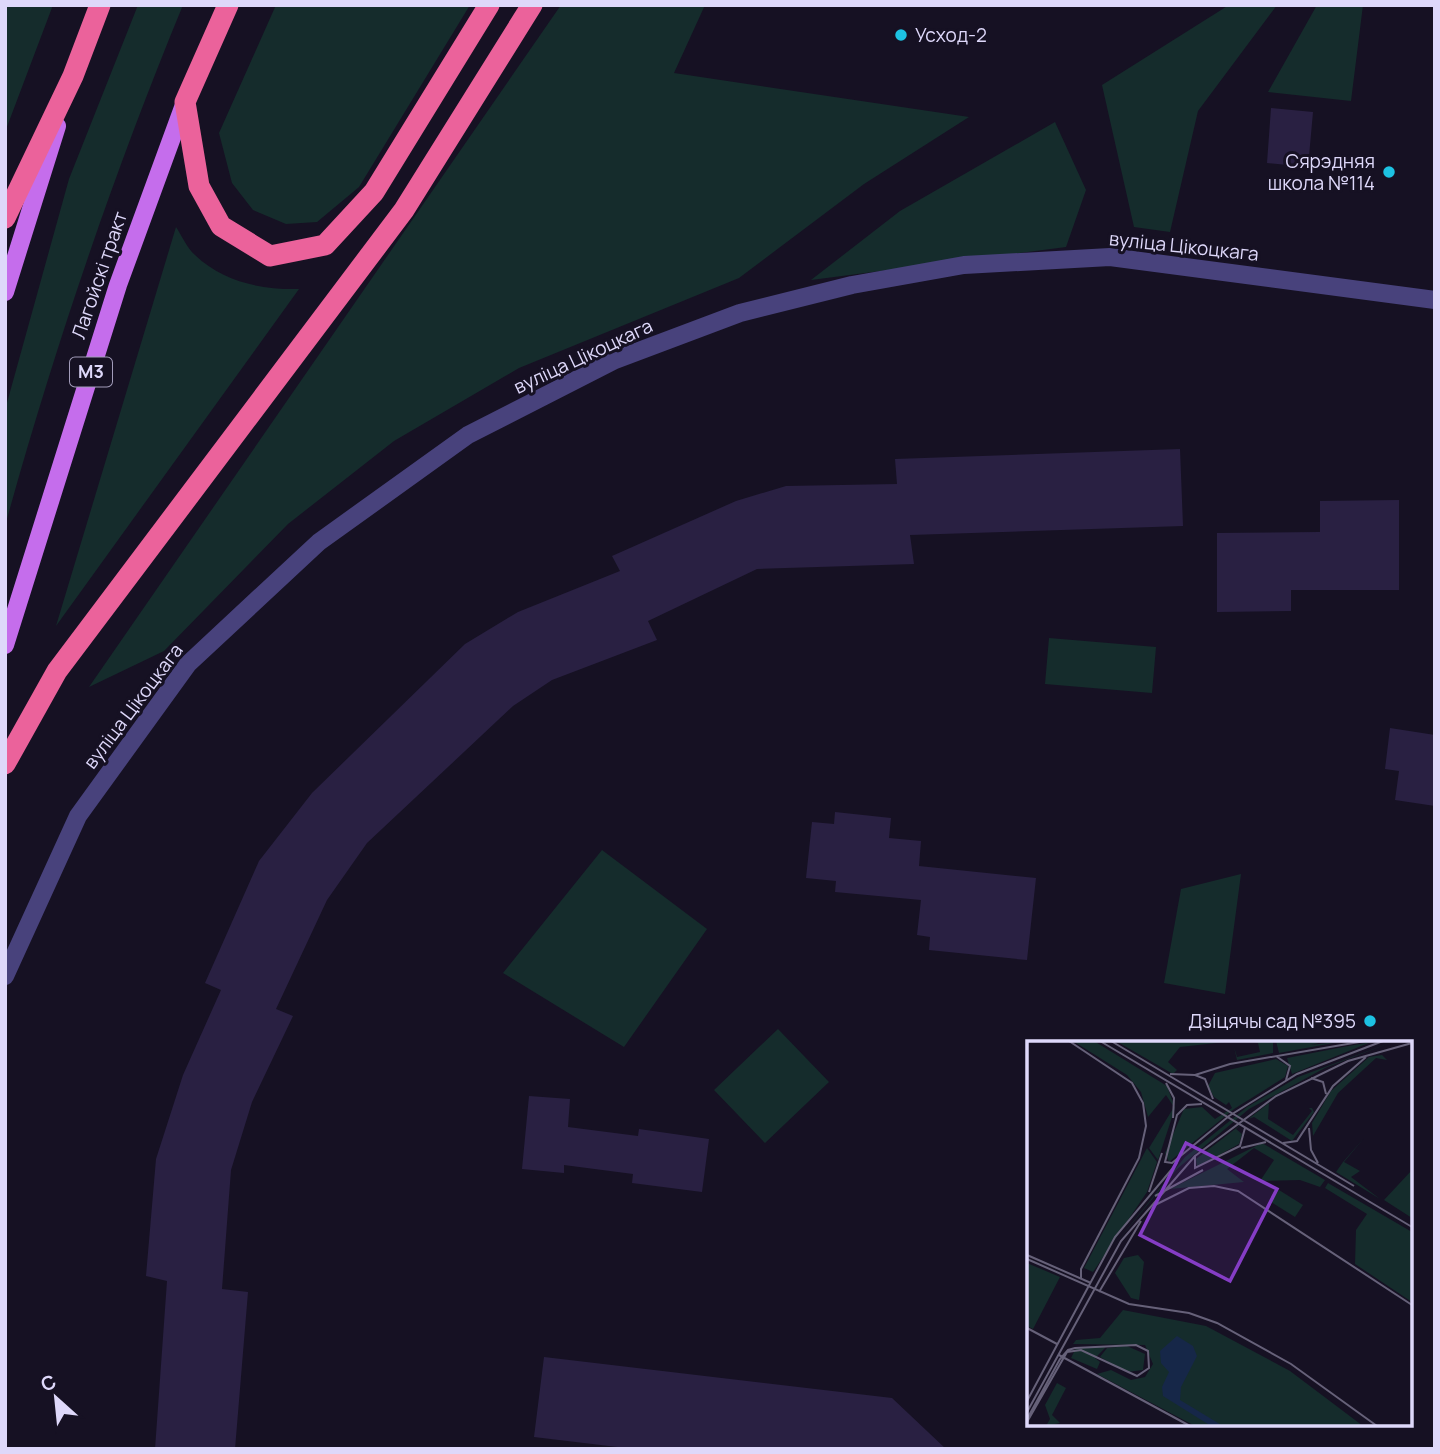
<svg xmlns="http://www.w3.org/2000/svg" width="1440" height="1454" font-family="Manrope,sans-serif">
<style>
.green{fill:#152c2c}
.building{fill:#292042}
.lines{fill:none;stroke-linecap:round;stroke-linejoin:round}
.minor{stroke:#48427c;stroke-width:18}
.major{stroke:#c56dec;stroke-width:18}
.highway{stroke:#eb629b;stroke-width:21}
.poi-dot{fill:#1dc2e2;stroke:#161123;stroke-width:2.5}
.labels{text-anchor:middle;stroke-width:6;stroke-linejoin:round;paint-order:stroke}
.shield{fill:#161123;stroke:#a29cba;stroke-width:2}
.shield-label{font-size:18px;font-weight:bold;fill:#ded8fa}
.poi-label{font-size:19px;fill:#ded8fa;stroke:#161123;text-anchor:end}
.street-label{font-size:19px;fill:#ded8fa;stroke:#161123}
.inset-road{fill:none;stroke:#666179;stroke-width:2}
.view{fill:#853dc5;fill-opacity:0.15;stroke:#853dc5;stroke-width:3.5}
.inset-edge{fill:none;stroke:#ded8fa;stroke-width:3.5}
</style>
<rect width="100%" height="100%" fill="#161123"/>
<path class="green" d="M 5,5 L 53,5 L 5,132 Z
M 138,5 L 183,5 C 113,175 54,349 5,526 L 5,410 L 69,179 Z
M 276,5 L 470,5 L 359,187 L 317,222 L 286,224 L 253,210 L 232,183 L 219,133 Z
M 561,5 L 705,5 L 674,73 L 969,117 L 864,184 L 739,278 L 519,368 L 394,441 L 288,524 L 164,651 L 89,687 Z
M 1229,5 L 1277,5 L 1198,111 L 1170,232 L 1134,227 L 1102,85 Z
M 1317,5 L 1363,5 L 1351,101 L 1268,92 Z
M 1055,122 L 1086,190 L 1066,247 L 811,280 L 900,211 Z
M 176,227 C 182,236 187,248 195,255 C 223,282 262,290 299,289 L 56,626 Z
M 1049,638 L 1156,647 L 1152,693 L 1045,684 Z
M 602,850 L 707,929 L 624,1047 L 503,973 Z
M 1241,874 L 1225,994 L 1164,983 L 1181,889 Z
M 778,1029 L 829,1082 L 765,1143 L 714,1090 Z"/>
<path class="building" d="M 1271,108 L 1313,112 L 1308,167 L 1267,163 Z
M 1180,449 L 1183,526 L 910,535 L 914,564 L 757,569 L 648,621 L 657,640 L 552,680 L 513,706 L 367,843 L 327,900 L 276,1009 L 293,1016 L 252,1102 L 231,1170 L 222,1289 L 248,1292 L 235,1449 L 155,1449 L 167,1281 L 146,1276 L 156,1159 L 183,1075 L 221,990 L 205,983 L 259,861 L 312,793 L 465,644 L 518,612 L 620,571 L 612,556 L 736,501 L 786,486 L 897,484 L 895,459 Z
M 1399,500 L 1399,590 L 1291,590 L 1291,611 L 1217,612 L 1217,533 L 1320,532 L 1320,501 Z
M 1390,728 L 1435,735 L 1435,806 L 1395,800 L 1399,771 L 1385,769 Z
M 835,812 L 891,818 L 889,838 L 921,841 L 919,866 L 1036,878 L 1027,960 L 929,950 L 930,937 L 917,935 L 921,900 L 835,892 L 836,881 L 806,878 L 812,822 L 834,824 Z
M 529,1096 L 570,1099 L 568,1127 L 638,1136 L 639,1129 L 709,1139 L 702,1192 L 632,1183 L 633,1174 L 564,1165 L 564,1173 L 522,1169 Z
M 544,1357 L 892,1398 L 946,1449 L 634,1449 L 534,1437 Z"/>
<g class="lines">
<path class="minor" d="M 5,976 L 78,816 L 188,664 L 319,542 L 468,435 L 615,360 L 740,313 L 852,285 L 964,265 L 1110,257 L 1435,300"/>
<path class="major" d="M 5,292 L 57,126
M 5,645 L 118,285 L 185,102"/>
<path class="highway" d="M 228,5 L 185,102 L 199,186 L 221,226 L 270,256 L 325,245 L 374,192 L 489,5
M 5,218 L 73,76 L 100,5
M 5,764 L 57,671 L 404,210 L 532,5"/>
</g>
<g class="poi-dot">
<circle cx="901" cy="35" r="7"/>
<circle cx="1389" cy="172" r="7"/>
<circle cx="1370" cy="1021" r="7"/>
</g>
<g class="labels">
<rect class="shield" x="70" y="357.5" width="42" height="29" rx="5"/>
<g class="shield-label">
<text x="91" y="378">М3</text>
</g>
<g class="poi-label">
<text x="915" y="42" text-anchor="start">Усход-2</text>
<text x="1375" y="168">Сярэдняя<tspan x="1375" dy="22">школа №114</tspan></text>
<text x="1356" y="1028">Дзіцячы сад №395</text>
</g>
<g class="street-label">
<text transform="translate(1184 246) rotate(6)" y="7">вуліца Цікоцкага</text>
<text transform="translate(99 275) rotate(-71)" y="7">Лагойскі тракт</text>
<text transform="translate(583 356) rotate(-25)" y="7">вуліца Цікоцкага</text>
<text transform="translate(133 706) rotate(-53)" y="7">вуліца Цікоцкага</text>
</g>
</g>
<g transform="translate(1027 1041)">
<rect width="385" height="385" fill="#161123"/>
<path d="M 46,0 L 67,0 L 140,45 L 148,67 L 131,119 L 122,107 L 147,66 L 139,54 L 121,76 L 114,51 L 100,34 ZM 89,0 L 207,0 L 153,6 L 141,21 L 150,29 L 146,33 ZM 225,0 L 246,0 L 246,12 L 210,19 L 207,6 L 210,16 L 233,11 L 231,2 ZM 249,0 L 299,0 L 284,4 L 317,0 L 252,12 ZM 368,0 L 298,27 L 222,68 L 150,128 L 85,207 L 158,116 L 220,66 L 271,36 ZM 344,1 L 265,33 L 260,17 L 316,6 ZM 355,14 L 360,19 L 349,17 L 311,52 L 286,95 L 285,82 L 304,50 L 342,16 ZM 249,18 L 261,25 L 258,36 L 207,68 L 142,121 L 138,112 L 157,68 L 175,66 L 188,78 L 205,67 L 202,61 L 199,64 L 187,56 L 181,45 L 188,32 ZM 242,62 L 241,78 L 266,94 L 285,70 L 282,67 L 285,67 L 287,71 L 265,100 L 227,76 L 221,78 L 209,88 L 215,93 L 212,103 L 170,126 L 169,118 ZM 337,97 L 317,121 L 333,130 L 324,136 L 353,158 L 309,131 L 316,121 ZM 235,102 L 298,139 L 293,146 L 273,139 L 233,140 L 247,119 L 227,107 L 200,128 L 217,141 L 143,148 ZM 120,107 L 130,121 L 120,151 L 66,231 L 57,227 ZM 385,129 L 385,177 L 357,159 ZM 301,142 L 385,191 L 385,261 L 328,223 L 329,189 L 340,173 L 298,147 ZM 252,149 L 276,164 L 268,176 L 244,161 ZM 111,214 L 117,221 L 112,259 L 104,257 L 88,232 L 97,217 ZM 0,222 L 33,236 L 6,288 L 0,285 ZM 96,269 L 179,285 L 263,330 L 336,385 L 168,385 L 70,333 L 84,329 L 104,339 L 118,336 L 126,323 L 118,304 L 46,303 L 49,299 L 73,297 ZM 80,305 L 68,317 L 73,321 L 70,328 L 44,317 L 49,307 ZM 100,305 L 118,313 L 116,329 L 100,331 L 73,316 L 80,307 ZM 30,342 L 39,347 L 25,374 L 33,382 L 19,385 L 23,378 L 18,364 Z" fill="#152c2c"/>
<path d="M 150,295 L 166,305 L 170,315 L 154,346 L 153,359 L 196,385 L 184,385 L 136,355 L 135,346 L 142,331 L 134,322 L 133,310 Z" fill="#162748"/>
<path class="inset-road" d="M 42,0 L 105,42 L 116,62 L 119,85 L 112,117 L 54,228 L 54,237M 73,0 L 385,186M 84,0 L 327,145M 249,15 L 263,25 L 259,39M 143,33 L 168,34 L 203,23 L 338,0M 168,34 L 178,38 L 186,58M 284,37 L 296,41 L 299,53M 139,42 L 147,57 L 146,77M 175,63 L 160,64 L 150,74 L 138,121 L 145,122 L 202,75 L 270,33 L 356,0M 218,87 L 213,105 L 168,127 L 168,115 L 249,55 L 321,20 L 385,2M 282,87 L 284,109 L 291,122M 256,102 L 270,100 L 306,45 L 339,16M 214,107 L 239,101M 122,151 L 135,112M 128,155 L 176,129M 128,164 L 162,147 L 187,145 L 211,150 L 385,264M 0,214 L 64,242M 0,218 L 102,263 L 162,272 L 190,282 L 264,323 L 350,385M 72,251 L 114,180M 0,287 L 30,303M 32,314 L 163,385M 0,360 L 88,196 L 150,122M 0,371 L 94,200 L 168,115M 0,378 L 33,318 L 41,309 L 48,307 L 109,304 L 121,310 L 122,327 L 110,335 L 54,309 L 40,311 L 0,381"/>
<path class="view" d="M 159,102 L 250,148 L 203,240 L 113,194 Z"/>
<rect width="385" height="385" class="inset-edge"/>
</g>
<rect width="1440" height="1454" fill="none" stroke="#ded8fa" stroke-width="14"/>
<g transform="translate(56 1398) rotate(333)" stroke="#161123" stroke-width="5" paint-order="stroke">
<path d="M0-5L12 26L0 18L-12 26Z" fill="#ded8fa"/>
<text y="-10" font-size="19" font-weight="bold" text-anchor="middle" fill="#ded8fa">С</text>
</g>
</svg>
